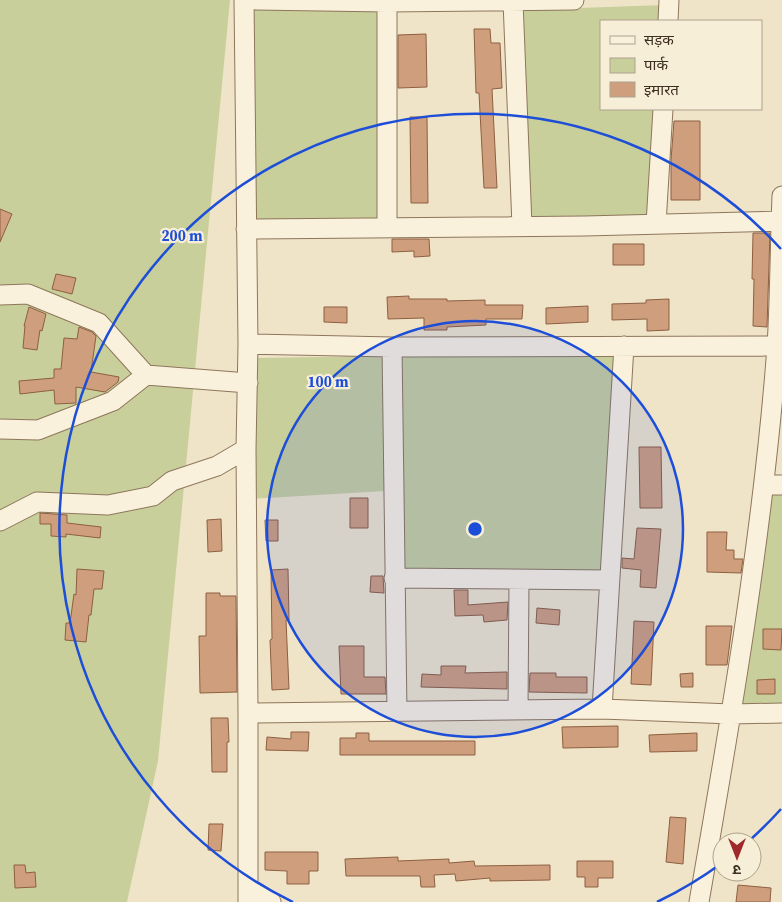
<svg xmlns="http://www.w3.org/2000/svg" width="782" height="902" font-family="'Source Serif 4','Noto Sans Devanagari',serif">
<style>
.green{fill:#c9cf9b}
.building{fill:#cf9f7d;stroke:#8d5f41}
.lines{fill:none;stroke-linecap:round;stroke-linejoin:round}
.minor-casing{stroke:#8d765c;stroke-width:21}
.minor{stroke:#faf1dc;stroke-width:19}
.ring{fill:none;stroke:#1d4ed8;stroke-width:2.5}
.centre{fill:#1d4ed8;stroke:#f7eed8;stroke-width:2.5}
.ring-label{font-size:15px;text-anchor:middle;font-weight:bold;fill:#1d4ed8;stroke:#f7eed8;stroke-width:4.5;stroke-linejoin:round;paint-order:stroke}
</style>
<rect width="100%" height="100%" fill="#f0e4c8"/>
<path class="green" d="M 0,0 L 230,0 L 158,761 L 127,902 L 0,902 Z
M 250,5 L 384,8 L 385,222 L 253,220 Z
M 664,5 L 664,21 L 601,21 L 601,109 L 658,109 L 652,217 L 529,219 L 522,10 Z
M 622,352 L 604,573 L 399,576 L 399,355 Z
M 384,356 L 385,491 L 251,499 L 252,358 Z
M 769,492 L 782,492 L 782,707 L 738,706 Z"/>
<path class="building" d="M 474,29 L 490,29 L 491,43 L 500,43 L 502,88 L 492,89 L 497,188 L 484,188 L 479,93 L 476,93 Z
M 426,34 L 427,87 L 398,88 L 398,35 Z
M 410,117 L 427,117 L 428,203 L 411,203 Z
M 674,121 L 700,121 L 700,200 L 671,200 L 671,160 Z
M 0,209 L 12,214 L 0,242 Z
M 753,233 L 770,233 L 767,327 L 753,326 L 754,279 L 752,279 Z
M 392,239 L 429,239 L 430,256 L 414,257 L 414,251 L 392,252 Z
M 613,244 L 644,244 L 644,265 L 613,265 Z
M 56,274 L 76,278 L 72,294 L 52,289 Z
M 409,296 L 409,299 L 447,299 L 447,301 L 485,300 L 485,305 L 523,305 L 522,319 L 486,319 L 486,325 L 447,327 L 447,330 L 424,330 L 424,318 L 388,319 L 387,297 Z
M 669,299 L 669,330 L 647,331 L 647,319 L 612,320 L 612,304 L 646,303 L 646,300 Z
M 588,306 L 588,322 L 546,324 L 546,308 Z
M 29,307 L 46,314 L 42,331 L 40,330 L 37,350 L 23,348 L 25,326 L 24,326 Z
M 324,307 L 347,307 L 347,323 L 324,322 Z
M 79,327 L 92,332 L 96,336 L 91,372 L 119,377 L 118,382 L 105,392 L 76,387 L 76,403 L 55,404 L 54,390 L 20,394 L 19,381 L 54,378 L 54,369 L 61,369 L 64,338 L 77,339 Z
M 639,447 L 661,447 L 662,508 L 640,508 Z
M 350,498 L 368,498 L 368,528 L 350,528 Z
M 40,513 L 67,515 L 67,523 L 101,527 L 100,538 L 66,534 L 66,537 L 51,536 L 51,524 L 40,524 Z
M 221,519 L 222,551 L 208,552 L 207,520 Z
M 265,520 L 278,520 L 278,541 L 266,541 Z
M 637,528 L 661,529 L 656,588 L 640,587 L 641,570 L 622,568 L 622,558 L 634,559 Z
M 707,532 L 727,532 L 726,550 L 734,550 L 734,559 L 743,559 L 741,573 L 707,572 Z
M 77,569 L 104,571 L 102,589 L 94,589 L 91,615 L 89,615 L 86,642 L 65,640 L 66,623 L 70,623 L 74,594 L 76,595 Z
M 288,569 L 289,620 L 286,620 L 289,689 L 272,690 L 270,640 L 272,639 L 271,570 Z
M 371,576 L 383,576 L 384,593 L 370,592 Z
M 454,590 L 468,590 L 468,605 L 508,602 L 507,620 L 484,622 L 483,615 L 455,616 Z
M 206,593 L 220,593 L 220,596 L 236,596 L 237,692 L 200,693 L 199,636 L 206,636 Z
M 537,608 L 560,610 L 559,625 L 536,623 Z
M 634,621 L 654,622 L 651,685 L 631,684 Z
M 706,626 L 732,626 L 727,665 L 706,665 Z
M 763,629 L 782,629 L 781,650 L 763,649 Z
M 339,646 L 364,646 L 364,677 L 385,677 L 386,694 L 341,694 Z
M 441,666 L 466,666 L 465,673 L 507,672 L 507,689 L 421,687 L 422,674 L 441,675 Z
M 530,673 L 556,673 L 556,677 L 587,677 L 587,693 L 529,692 Z
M 693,673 L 693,687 L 681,687 L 680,674 Z
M 775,679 L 775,694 L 757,694 L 757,680 Z
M 211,718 L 228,718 L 229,742 L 227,742 L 227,772 L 212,772 Z
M 618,726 L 618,747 L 563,748 L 562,727 Z
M 291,732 L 309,732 L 308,751 L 266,750 L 267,737 L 291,739 Z
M 356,733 L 369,733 L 369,741 L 475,741 L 475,755 L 340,755 L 340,738 L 356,738 Z
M 697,733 L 697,751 L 650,752 L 649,735 Z
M 670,817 L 686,818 L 683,864 L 666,862 Z
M 209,824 L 223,824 L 221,851 L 208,850 Z
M 265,852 L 318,852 L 318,871 L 309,871 L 309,884 L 287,884 L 287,871 L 265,870 Z
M 398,857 L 398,861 L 449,859 L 449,863 L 474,861 L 475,866 L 550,865 L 550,880 L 490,881 L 490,878 L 456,881 L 455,874 L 434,875 L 435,887 L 421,887 L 420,876 L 346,876 L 345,859 Z
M 577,861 L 613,861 L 613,878 L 598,878 L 598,887 L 585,887 L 585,877 L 577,877 Z
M 14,865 L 25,865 L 26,873 L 35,872 L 36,887 L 15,888 Z
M 738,885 L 771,888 L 770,902 L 736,902 Z"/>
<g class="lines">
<g class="minor-casing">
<path id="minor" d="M 244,0 L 248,344 L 246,449 L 248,713 L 248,902
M 256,0 L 387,2 L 574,0
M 513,1 L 522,226
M 668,21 L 669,0
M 656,224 L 663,109
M 387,228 L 387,2
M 246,229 L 585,226 L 782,221
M 0,295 L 28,294 L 99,323 L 146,375
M 248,344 L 392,347 L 782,346
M 392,347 L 397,712
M 0,429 L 38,430 L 113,401 L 146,375 L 248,383
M 764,485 L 782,485
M 0,521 L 37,502 L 108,505 L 153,496 L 172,481 L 217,466 L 246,449
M 394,578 L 609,580
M 602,709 L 624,346
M 518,710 L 519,580
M 248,713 L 602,709 L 732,714 L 782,713
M 248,887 L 271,902
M 699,902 C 731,718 763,533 777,347 C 780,297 780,246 782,196"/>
</g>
<use href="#minor" class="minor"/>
</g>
<circle cx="475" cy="529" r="208" fill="#1d4ed8" fill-opacity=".12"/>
<g class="ring">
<circle cx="475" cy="529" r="208"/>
<path d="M781 809A415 415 0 0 1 750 840M722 863A415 415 0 0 1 657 902M293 902A415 415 0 1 1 781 249"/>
</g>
<circle cx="475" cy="529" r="8" class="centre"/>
<g class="ring-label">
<text x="182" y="241">200 m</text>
<text x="328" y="387">100 m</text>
</g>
<rect x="600" y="20" width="162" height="90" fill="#f7eed8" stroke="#ada18e"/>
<rect x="610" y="36" width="25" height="8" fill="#faf1dc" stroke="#ada18e"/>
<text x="644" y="45" font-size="15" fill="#3d2e20">सड़क</text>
<rect x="610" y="58" width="25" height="15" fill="#c9cf9b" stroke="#ada18e"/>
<text x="644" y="70" font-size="15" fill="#3d2e20">पार्क</text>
<rect x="610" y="82" width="25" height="15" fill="#cf9f7d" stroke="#ada18e"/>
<text x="644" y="95" font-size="15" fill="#3d2e20">इमारत</text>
<g transform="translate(737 857) rotate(180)"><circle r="24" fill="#f7eed8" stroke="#ada18e"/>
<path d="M0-4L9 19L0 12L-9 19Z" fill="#9e2a2b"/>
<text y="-8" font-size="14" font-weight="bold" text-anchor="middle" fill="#3d2e20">उ</text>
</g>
</svg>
